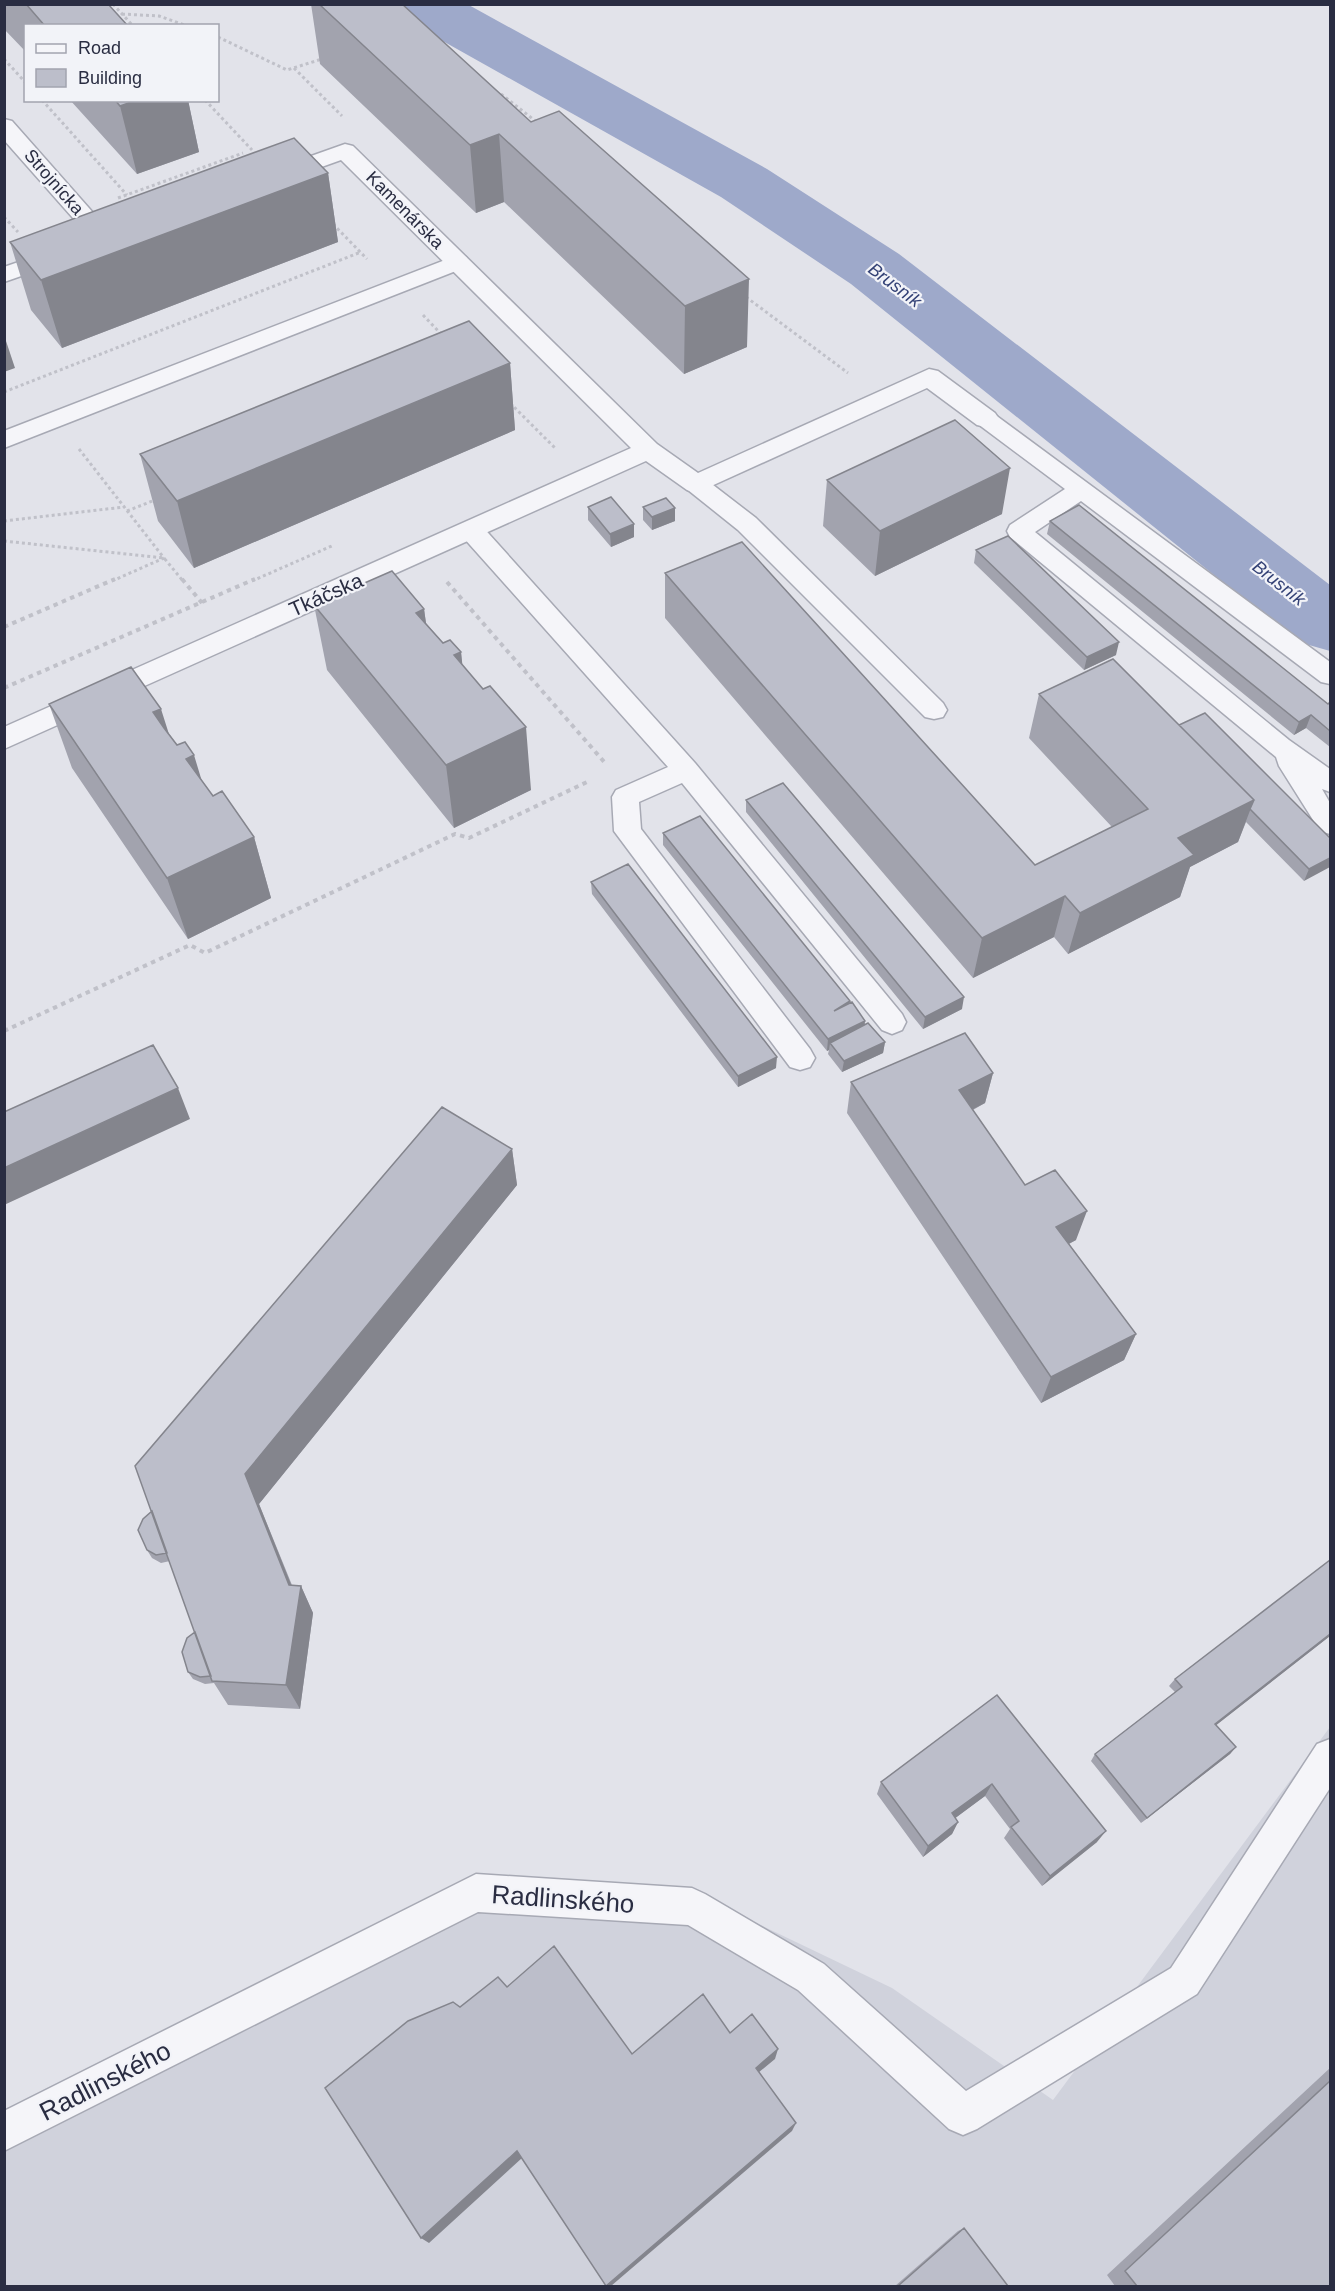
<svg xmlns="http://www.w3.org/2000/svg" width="1335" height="2291" font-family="Helvetica,sans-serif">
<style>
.built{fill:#d0d2dc}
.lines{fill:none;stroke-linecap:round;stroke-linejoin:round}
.river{fill:#9ea9ca;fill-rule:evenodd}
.service-casing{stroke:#a7a9b4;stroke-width:3}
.minor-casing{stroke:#a7a9b4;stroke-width:3}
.path-far1{stroke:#c0c1c9;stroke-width:3;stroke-dasharray:3 3;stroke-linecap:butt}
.path{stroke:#c0c1c9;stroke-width:4;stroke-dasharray:4.5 4.5;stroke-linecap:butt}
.service{fill:#f5f5f9;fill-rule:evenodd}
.minor{fill:#f5f5f9;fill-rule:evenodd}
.wall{fill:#a2a3ae}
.shaded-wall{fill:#84858d}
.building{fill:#bcbeca;stroke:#84858d;stroke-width:1.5}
.labels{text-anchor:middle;stroke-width:4.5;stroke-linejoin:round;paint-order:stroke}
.far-street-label{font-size:18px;fill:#2a2d42;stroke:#f2f3f8}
.far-water-label{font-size:18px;font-style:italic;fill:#344276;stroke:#f2f3f8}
.street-label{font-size:21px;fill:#2a2d42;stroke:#f2f3f8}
.near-street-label{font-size:26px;fill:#2a2d42;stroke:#f2f3f8}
</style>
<rect width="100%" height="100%" fill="#e2e3ea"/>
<path class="built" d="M 1330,1727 L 1330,2286 L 5,2286 L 5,2109 L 474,1876 L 694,1893 L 892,1988 L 1053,2100 Z"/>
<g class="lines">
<path class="river" d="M 391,4 L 467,4 L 767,169 L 899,254 L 1330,585 L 1330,651 L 1302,643 L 1275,624 L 851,284 L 721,197 L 400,17 Z"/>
<g class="service-casing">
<path id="service" d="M 458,255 L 466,257 L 469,262 L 466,267 L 4,448 L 4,431 Z
M 986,411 L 994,414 L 1330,662 L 1330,684 L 1321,682 L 1081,501 L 1035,532 L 1289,740 L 1330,769 L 1330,792 L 1322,789 L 1330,803 L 1330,834 L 1320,831 L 1279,766 L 1276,757 L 1010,537 L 1007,531 L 1010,525 L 1065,489 L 978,424 L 974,419 L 978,414 Z
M 696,476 L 704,478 L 756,518 L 943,703 L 947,710 L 943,717 L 934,719 L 925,717 L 738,530 L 688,490 L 684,484 L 688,478 Z
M 471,522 L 480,524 L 695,763 L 902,1014 L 906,1022 L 902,1030 L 892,1034 L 882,1030 L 682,783 L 639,802 L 641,829 L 810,1049 L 815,1058 L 810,1067 L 800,1070 L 790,1067 L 614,831 L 612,797 L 616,790 L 668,767 L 462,536 L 459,530 L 462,524 Z
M 1330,1739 L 1330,1788 L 1197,1994 L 977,2129 L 963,2135 L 949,2129 L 798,1990 L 688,1925 L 478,1912 L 4,2151 L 4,2111 L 476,1874 L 692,1888 L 705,1894 L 824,1964 L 966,2091 L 1171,1968 L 1317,1744 Z"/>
</g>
<g class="minor-casing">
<path id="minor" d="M 4,119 L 12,121 L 111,233 L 115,238 L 111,243 L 103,245 L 95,243 L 4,140 Z
M 345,144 L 353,146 L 657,444 L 698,473 L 929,369 L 938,371 L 995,413 L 999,419 L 995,425 L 986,427 L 977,425 L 927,388 L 696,493 L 687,490 L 646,461 L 4,749 L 4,727 L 631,448 L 341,160 L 274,184 L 266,182 L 263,177 L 266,172 Z
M 59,248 L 67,250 L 71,255 L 67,260 L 4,282 L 4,267 Z"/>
</g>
<path class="path-far1" d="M 113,4 L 133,26
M 122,14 L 159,16 L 187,26
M 218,37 L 287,70 L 322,59
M 4,59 L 26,83
M 294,68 L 342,116
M 501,94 L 538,123
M 42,100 L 127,195
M 205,100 L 252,150
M 118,198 L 243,153
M 4,217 L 18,232
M 333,224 L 367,259
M 746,297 L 848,373
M 423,315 L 443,336
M 4,392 L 361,252
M 510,403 L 556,449
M 79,449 L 164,558 L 112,581
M 127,511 L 155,500
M 4,521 L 124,507
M 4,541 L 164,558 L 183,581
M 252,581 L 334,545"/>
<path class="path" d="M 182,579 L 202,603
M 447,582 L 606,764
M 4,627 L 115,579
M 4,688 L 255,579
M 4,1031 L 190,945 L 205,953 L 455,834 L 469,838 L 587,782"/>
<use href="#service" class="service"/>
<use href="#minor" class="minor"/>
</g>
<path class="wall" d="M 4,4 L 108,4 L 128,26 L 26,26 L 26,52 L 4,29 Z
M 311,4 L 402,4 L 747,347 L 684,374 L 504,202 L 476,213 L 320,64 Z
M 70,100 L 188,100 L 199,152 L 137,174 Z
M 328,173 L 338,242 L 62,348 L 31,310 L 10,242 Z
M 510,363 L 515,430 L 194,568 L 158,521 L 140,454 Z
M 827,480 L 1002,514 L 875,576 L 823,526 Z
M 588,507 L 634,537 L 611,547 L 588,520 Z
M 643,507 L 675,508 L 675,521 L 652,530 L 643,520 Z
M 1050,521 L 1328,704 L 1330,702 L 1330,747 L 1306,728 L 1294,735 L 1047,534 Z
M 976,550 L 1116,655 L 1084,670 L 974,563 Z
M 665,573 L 1035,865 L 1112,827 L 1029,738 L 1039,694 L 1179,725 L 1330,838 L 1304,881 L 1246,822 L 1238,842 L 1190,867 L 1180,897 L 1068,954 L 1054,937 L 973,978 L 665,618 Z
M 314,605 L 424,609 L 426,623 L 443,643 L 461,652 L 462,665 L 531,790 L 454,828 L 327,670 Z
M 49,704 L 170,735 L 213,796 L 254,837 L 271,898 L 188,939 L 72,768 Z
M 746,800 L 962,1009 L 923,1029 L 746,812 Z
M 663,833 L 850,1001 L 850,1003 L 865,1024 L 885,1042 L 883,1053 L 842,1072 L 828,1054 L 829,1050 L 827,1051 L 663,845 Z
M 591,882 L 776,1068 L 738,1087 L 592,894 Z
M 993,1073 L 985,1103 L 973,1110 L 1025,1185 L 1076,1240 L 1069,1244 L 1136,1334 L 1124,1360 L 1041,1403 L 847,1113 L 851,1082 Z
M 512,1149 L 517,1185 L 259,1504 L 292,1585 L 301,1586 L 313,1613 L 300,1709 L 228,1705 L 214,1683 L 205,1684 L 193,1679 L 188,1672 L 195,1632 L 170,1561 L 161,1563 L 152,1558 L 147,1550 L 152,1511 Z
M 1330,1560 L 1330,1636 L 1216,1725 L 1236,1747 L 1230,1754 L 1141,1823 L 1091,1761 L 1095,1754 L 1175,1692 L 1169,1686 L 1175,1679 Z
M 997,1695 L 1097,1842 L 1042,1886 L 1004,1838 L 1010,1829 L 985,1796 L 955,1818 L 958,1822 L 952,1834 L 923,1857 L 877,1794 L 881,1782 Z
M 1330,2068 L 1330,2286 L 1115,2286 L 1107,2275 Z
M 964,2228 L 1008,2286 L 895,2286 L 958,2231 Z"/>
<path class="shaded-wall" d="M 137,100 L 188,100 L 199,152 L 137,174 L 120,106 Z
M 499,134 L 504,202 L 476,213 L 470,145 Z
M 328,173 L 338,242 L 62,348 L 41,280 Z
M 749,279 L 747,347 L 684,374 L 685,306 Z
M 4,335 L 15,368 L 4,372 Z
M 510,363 L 515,430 L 194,568 L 177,501 Z
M 1010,468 L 1002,514 L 875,576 L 880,531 Z
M 675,508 L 675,521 L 652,530 L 652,517 Z
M 634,524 L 634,537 L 611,547 L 610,534 Z
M 424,609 L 433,674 L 416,613 Z
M 1119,642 L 1116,655 L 1084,670 L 1087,657 Z
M 461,652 L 468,716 L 454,655 Z
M 161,709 L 181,772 L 153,712 Z
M 1311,715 L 1306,728 L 1294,735 L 1299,722 Z
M 526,727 L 531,790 L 454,828 L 446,765 Z
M 194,755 L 213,818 L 186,759 Z
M 1254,800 L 1238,842 L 1190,867 L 1180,897 L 1068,954 L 1080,913 L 1178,838 Z
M 254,837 L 271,898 L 188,939 L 167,878 Z
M 1330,858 L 1330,867 L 1304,881 L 1309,869 Z
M 1065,896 L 1054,937 L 973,978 L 982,938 Z
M 964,997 L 962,1009 L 923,1029 L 925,1017 Z
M 865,1021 L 864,1032 L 830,1043 L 829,1050 L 827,1051 L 828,1039 Z
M 885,1042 L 883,1053 L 842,1072 L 844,1061 Z
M 777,1057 L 776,1068 L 738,1087 L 738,1076 Z
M 993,1073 L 985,1103 L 952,1120 L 959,1090 Z
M 178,1088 L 190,1119 L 4,1205 L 4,1168 Z
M 512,1149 L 517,1185 L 259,1504 L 298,1602 L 301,1586 L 313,1613 L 300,1709 L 286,1685 L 245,1474 Z
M 1087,1211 L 1076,1240 L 1047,1255 L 1056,1227 Z
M 1136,1334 L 1124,1360 L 1041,1403 L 1051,1377 Z
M 1330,1634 L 1330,1636 L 1210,1730 L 1215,1724 Z
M 1236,1747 L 1230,1754 L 1141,1823 L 1147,1818 Z
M 992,1784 L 985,1796 L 946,1825 L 952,1813 Z
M 958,1822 L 952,1834 L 923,1857 L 928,1846 Z
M 1106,1831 L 1097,1842 L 1042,1886 L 1050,1876 Z
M 778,2049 L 775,2059 L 753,2077 L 756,2068 Z
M 796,2123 L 792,2131 L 611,2286 L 606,2286 Z
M 517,2151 L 522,2158 L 429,2243 L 421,2238 Z"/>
<path class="building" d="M 26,4 L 108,4 L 128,26 L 45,26 Z
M 319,4 L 402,4 L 531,122 L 559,111 L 749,279 L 685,306 L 499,134 L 470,145 Z
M 115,100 L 137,100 L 120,106 Z
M 294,138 L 328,173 L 41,280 L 10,242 Z
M 469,321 L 510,363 L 177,501 L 140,454 Z
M 955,420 L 1010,468 L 880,531 L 827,480 Z
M 611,497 L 634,524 L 610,534 L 588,507 Z
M 666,498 L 675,508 L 652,517 L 643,507 Z
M 1079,505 L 1328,704 L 1330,702 L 1330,731 L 1311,715 L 1299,722 L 1050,521 Z
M 1008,536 L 1119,642 L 1087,657 L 976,550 Z
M 742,542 L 1035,865 L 1148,809 L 1039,694 L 1113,659 L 1254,800 L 1178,838 L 1194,855 L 1080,913 L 1065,896 L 982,938 L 665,573 Z
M 392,571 L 424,609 L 416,613 L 443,643 L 450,640 L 461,652 L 454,655 L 483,689 L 490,686 L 526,727 L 446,765 L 314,605 Z
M 131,667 L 161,709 L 153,712 L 164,728 L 177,745 L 185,742 L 194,755 L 186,759 L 213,796 L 222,791 L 254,837 L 167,878 L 49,704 Z
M 1205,713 L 1330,838 L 1330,858 L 1309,869 L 1250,809 L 1254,800 L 1179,725 Z
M 783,783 L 964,997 L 925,1017 L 746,800 Z
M 700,816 L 850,1001 L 834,1011 L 852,1002 L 865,1021 L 828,1039 L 663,833 Z
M 628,864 L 777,1057 L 738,1076 L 591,882 Z
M 868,1023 L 885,1042 L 844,1061 L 830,1043 Z
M 965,1033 L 993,1073 L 959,1090 L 1025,1185 L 1055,1170 L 1087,1211 L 1056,1227 L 1136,1334 L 1051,1377 L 851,1082 Z
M 153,1045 L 178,1088 L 4,1168 L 4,1112 Z
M 442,1107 L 512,1149 L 245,1474 L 289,1585 L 301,1586 L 286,1685 L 212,1681 L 135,1466 Z
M 152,1511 L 167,1553 L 156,1555 L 147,1550 L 138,1530 L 143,1519 Z
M 1330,1560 L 1330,1634 L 1215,1724 L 1236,1747 L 1147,1818 L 1095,1754 L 1182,1687 L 1175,1679 Z
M 195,1632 L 211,1676 L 200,1677 L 188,1672 L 182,1652 L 187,1638 Z
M 997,1695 L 1106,1831 L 1050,1876 L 1011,1827 L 1019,1821 L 992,1784 L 952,1813 L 958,1822 L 928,1846 L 881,1782 Z
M 554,1946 L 632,2054 L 703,1994 L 730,2033 L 752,2014 L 778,2049 L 756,2068 L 796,2123 L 606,2286 L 517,2151 L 421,2238 L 325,2088 L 408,2021 L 453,2002 L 460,2007 L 498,1977 L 507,1987 Z
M 1330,2081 L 1330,2286 L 1137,2286 L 1125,2271 Z
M 964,2228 L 1008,2286 L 898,2286 Z"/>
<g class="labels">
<g class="far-street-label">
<text transform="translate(54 182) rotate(49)" y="6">Strojnícka</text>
<text transform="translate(405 210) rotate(45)" y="6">Kamenárska</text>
</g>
<g class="far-water-label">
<text transform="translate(895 285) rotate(37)" y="6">Brusník</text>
<text transform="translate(1279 583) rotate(38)" y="6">Brusník</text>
</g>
<g class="street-label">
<text transform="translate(326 595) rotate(-24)" y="7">Tkáčska</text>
</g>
<g class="near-street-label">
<text transform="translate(563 1899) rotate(4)" y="9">Radlinského</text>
<text transform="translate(105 2081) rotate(-27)" y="9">Radlinského</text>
</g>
</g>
<rect width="1335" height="2291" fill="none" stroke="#2a2d42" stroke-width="12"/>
<rect x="24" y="24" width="195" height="78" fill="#f2f3f8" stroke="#a2a4af" stroke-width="1.5"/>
<rect x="36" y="44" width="30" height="9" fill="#f5f5f9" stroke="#a2a4af" stroke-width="1.5"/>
<text x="78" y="54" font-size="18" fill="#2a2d42">Road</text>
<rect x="36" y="69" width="30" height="18" fill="#bcbeca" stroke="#a2a4af" stroke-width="1.5"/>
<text x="78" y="84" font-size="18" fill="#2a2d42">Building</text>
</svg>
